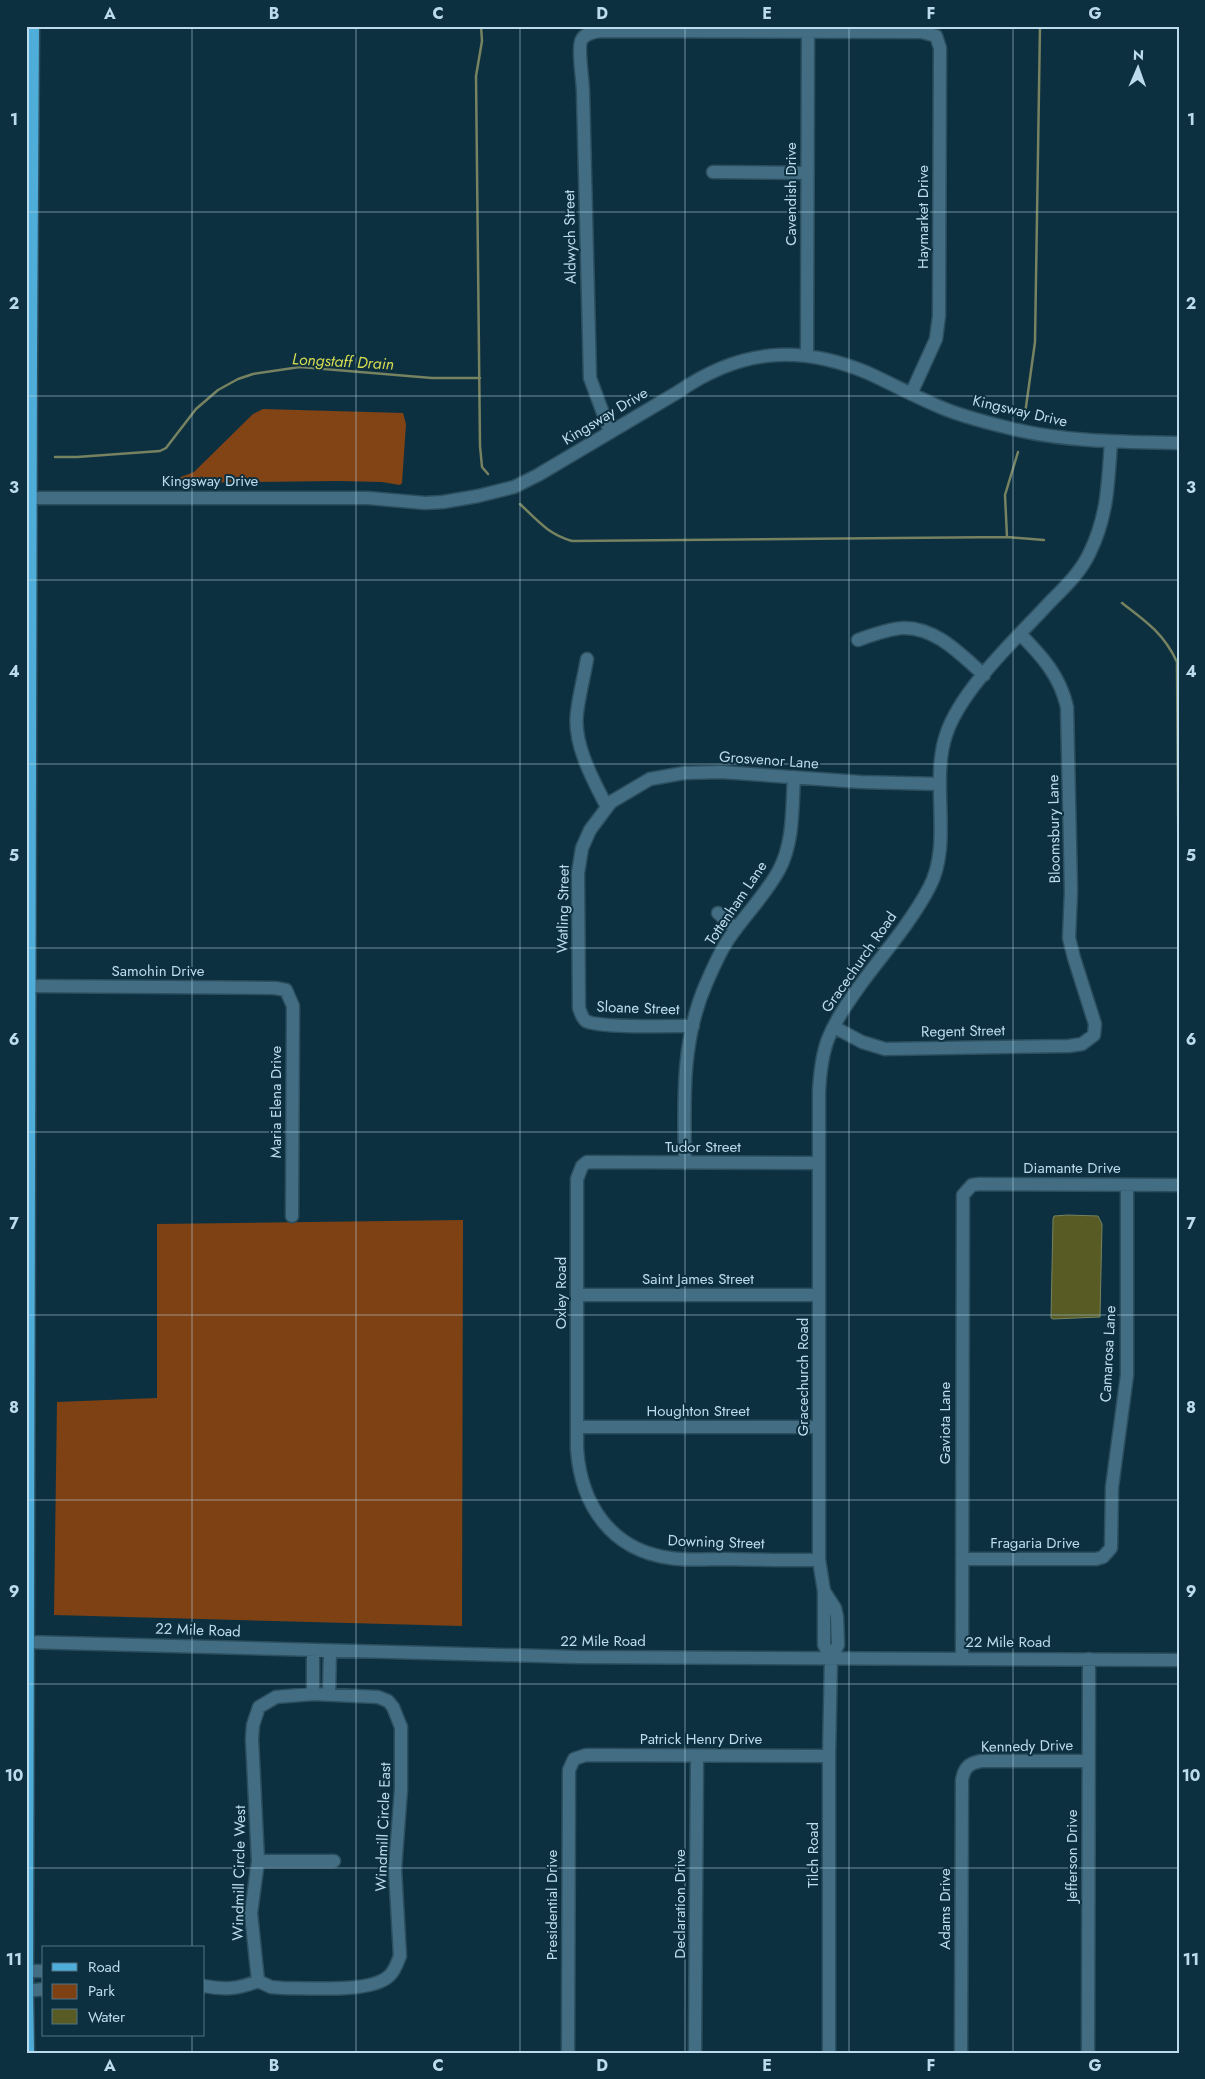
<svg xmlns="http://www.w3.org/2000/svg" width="1205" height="2079" font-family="Jost,sans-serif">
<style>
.green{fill:#7e4114}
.forest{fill:#824315}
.water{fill:#585c24;stroke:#768260}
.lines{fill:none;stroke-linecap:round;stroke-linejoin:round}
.stream{stroke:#768260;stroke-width:2.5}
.minor-casing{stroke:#2c4f5f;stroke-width:15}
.major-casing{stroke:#2c4f5f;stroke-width:15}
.minor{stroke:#436d83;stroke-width:12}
.major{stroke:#4fadda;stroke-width:12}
.grid{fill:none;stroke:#bcdbec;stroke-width:1;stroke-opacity:0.55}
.labels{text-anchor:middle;stroke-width:4;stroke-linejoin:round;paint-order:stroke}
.street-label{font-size:15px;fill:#bcdbec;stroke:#0d3040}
.water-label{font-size:16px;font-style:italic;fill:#d5dc51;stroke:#0d3040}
.neatline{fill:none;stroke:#bcdbec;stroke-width:2}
.grid-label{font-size:16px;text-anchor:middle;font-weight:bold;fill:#bcdbec}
</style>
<rect width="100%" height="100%" fill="#0d3040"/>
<path class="green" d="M 463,1220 L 462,1626 L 54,1615 L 57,1402 L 157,1398 L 157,1224 Z"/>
<path class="forest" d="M 263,409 L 403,413 L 406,424 L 402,483 L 400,485 L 382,482 L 339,481 L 172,483 L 170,481 L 194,472 L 253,414 Z"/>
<path class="water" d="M 1068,1215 L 1098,1216 L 1102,1224 L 1100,1317 L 1053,1319 L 1051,1318 L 1053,1219 L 1054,1216 Z"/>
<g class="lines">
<path class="stream" d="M 481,26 L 482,41 L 476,76 L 480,446 L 482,467 L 488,474
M 1025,414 L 1035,342 L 1040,26
M 55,457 L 77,457 L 160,451 L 166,448 L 196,409 L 218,390 L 238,379 L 253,374 L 300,367 L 432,378 L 480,378
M 520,504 C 538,521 548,534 572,541 L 1007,537 L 1044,540
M 1007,537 L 1005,495 L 1018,452
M 1122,603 C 1146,621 1164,634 1177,662 L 1179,939"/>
<g class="minor-casing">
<path id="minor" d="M 713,172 L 807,173
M 807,355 L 808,32
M 610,432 L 590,378 L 583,92 C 583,81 577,46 582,39 C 586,33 593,32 600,31 L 922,32 L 936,36 L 940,48 L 939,316 L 936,339 L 911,394
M 31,498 L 368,498 L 425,503 L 443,502 L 478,496 L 514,487 L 538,475 L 678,392 C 740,349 799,344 868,373 C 892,384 916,397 940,407 C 963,417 989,423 1013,429 C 1067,442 1123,442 1179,443
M 858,640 C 872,635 887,629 903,628 C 936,627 961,655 984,675
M 587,659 C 584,677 579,695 577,713 C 573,744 593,780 607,807
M 718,913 L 736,929
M 29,986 L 275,988 L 286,990 L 293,1006 L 292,1216
M 693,1026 C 674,1026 598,1028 586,1021 C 582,1018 581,1013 579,1008 L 578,873 L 582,848 L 590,830 L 611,802 L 650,779 L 684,773 L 721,772 L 861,782 L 939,784
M 834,1027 L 862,1042 L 885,1049 L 1069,1046 L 1082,1044 L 1094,1035 L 1095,1024 L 1074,958 L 1069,938 L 1071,891 L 1067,707 C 1060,676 1042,656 1020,634
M 685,1163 C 684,1102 681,1041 706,984 C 713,968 720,951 730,937 C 746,914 766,894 779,870 C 794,842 792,807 794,777
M 819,1163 L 587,1162 L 582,1166 L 577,1179 L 577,1449 C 581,1505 611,1550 670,1558 C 688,1561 708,1559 727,1559 C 758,1560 788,1560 819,1560
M 577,1295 L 819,1295
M 577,1427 L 819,1427
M 962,1559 L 1096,1559 L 1103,1557 L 1111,1548 L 1112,1487 L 1127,1375 L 1127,1185
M 824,1591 L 824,1645 L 831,1658
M 26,1642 L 577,1657 L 1179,1660
M 962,1658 L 963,1195 L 972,1185 L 979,1184 L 1179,1185
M 313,1694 L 313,1651
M 329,1694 L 330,1651
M 258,1861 L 334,1861
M 27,1971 L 44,1971
M 204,1986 C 224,1990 239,1989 258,1981 L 271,1987 L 283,1988 C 308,1988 372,1993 389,1976 C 395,1971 397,1963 400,1956 L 395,1869 L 401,1789 L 401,1727 L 393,1707 L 388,1701 L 378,1697 L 313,1694 L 276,1697 L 259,1707 L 253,1725 L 252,1739 L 258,1861 L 251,1913 L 258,1981
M 27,1991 L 44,1989
M 568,2053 L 569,1770 L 574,1759 L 586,1755 L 829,1756
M 695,2053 L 697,1756
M 829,2053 L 829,1756 L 831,1658 L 838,1645 L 837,1617 L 835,1608 L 824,1591 L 819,1560 L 819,1091 C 820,1073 822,1055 828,1039 C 836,1019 849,1001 861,984 C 884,953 911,922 929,888 C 953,844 930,783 946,735 C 961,689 1017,638 1050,602 C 1065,587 1081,572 1090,552 C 1108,515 1108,482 1111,442
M 961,2053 L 962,1780 C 964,1768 969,1763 981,1761 L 1088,1761
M 1088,2053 L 1089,1659"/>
</g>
<g class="major-casing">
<path id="major" d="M 28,2053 L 27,1991 L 31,355 L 33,26"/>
</g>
<use href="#minor" class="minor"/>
<use href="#major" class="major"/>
</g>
<path class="grid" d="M 192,26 L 192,1948M 356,26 L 356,2053M 520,26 L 520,2053M 685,26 L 685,2053M 849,26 L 849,2053M 1013,26 L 1013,2053M 26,212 L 1179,212M 26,396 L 1179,396M 26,580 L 1179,580M 26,764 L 1179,764M 26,948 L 1179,948M 26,1132 L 1179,1132M 26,1315 L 1179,1315M 26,1500 L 1179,1500M 26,1684 L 1179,1684M 26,1868 L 1179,1868M 192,2035 L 192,2053"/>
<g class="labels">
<g class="street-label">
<text transform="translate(791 194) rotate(-90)" y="5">Cavendish Drive</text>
<text transform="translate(923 217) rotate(-90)" y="5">Haymarket Drive</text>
<text transform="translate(570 237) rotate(-91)" y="5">Aldwych Street</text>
<text transform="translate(1020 411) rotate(13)" y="5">Kingsway Drive</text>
<text transform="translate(605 416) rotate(-31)" y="5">Kingsway Drive</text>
<text x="210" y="486">Kingsway Drive</text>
<text transform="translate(769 760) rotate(4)" y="5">Grosvenor Lane</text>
<text transform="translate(1054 829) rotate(-91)" y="5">Bloomsbury Lane</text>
<text transform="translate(736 903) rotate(-56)" y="5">Tottenham Lane</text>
<text transform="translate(563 909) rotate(-89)" y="5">Watling Street</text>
<text transform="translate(859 962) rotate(-55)" y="5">Gracechurch Road</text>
<text x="158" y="976">Samohin Drive</text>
<text transform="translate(638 1008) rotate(2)" y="5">Sloane Street</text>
<text transform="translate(963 1031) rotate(-1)" y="5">Regent Street</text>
<text transform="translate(276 1102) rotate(-90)" y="5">Maria Elena Drive</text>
<text x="703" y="1152">Tudor Street</text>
<text x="1072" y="1173">Diamante Drive</text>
<text x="698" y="1284">Saint James Street</text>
<text transform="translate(561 1293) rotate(-90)" y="5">Oxley Road</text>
<text transform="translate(1108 1354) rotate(-87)" y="5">Camarosa Lane</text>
<text transform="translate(803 1377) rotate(-90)" y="5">Gracechurch Road</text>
<text x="698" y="1416">Houghton Street</text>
<text transform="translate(945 1423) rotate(-90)" y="5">Gaviota Lane</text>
<text transform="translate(716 1542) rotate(2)" y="5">Downing Street</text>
<text x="1035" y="1548">Fragaria Drive</text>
<text transform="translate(198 1630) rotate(2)" y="5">22 Mile Road</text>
<text x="603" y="1646">22 Mile Road</text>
<text x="1008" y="1647">22 Mile Road</text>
<text x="701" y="1744">Patrick Henry Drive</text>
<text transform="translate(1027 1746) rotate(-1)" y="5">Kennedy Drive</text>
<text transform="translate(383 1827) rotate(-88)" y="5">Windmill Circle East</text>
<text transform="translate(813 1855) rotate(-90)" y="5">Tilch Road</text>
<text transform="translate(1072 1856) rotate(-90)" y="5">Jefferson Drive</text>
<text transform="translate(239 1873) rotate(-89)" y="5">Windmill Circle West</text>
<text transform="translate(680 1904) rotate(-90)" y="5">Declaration Drive</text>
<text transform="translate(552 1905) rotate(-90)" y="5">Presidential Drive</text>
<text transform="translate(945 1909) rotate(-90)" y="5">Adams Drive</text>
</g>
<g class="water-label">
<text transform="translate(343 361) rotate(3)" y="6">Longstaff Drain</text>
</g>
</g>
<rect width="1205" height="2079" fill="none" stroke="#0d3040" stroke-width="55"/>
<rect x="42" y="1946" width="162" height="90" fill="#0d3040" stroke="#537485"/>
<rect x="52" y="1963" width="25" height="8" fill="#4fadda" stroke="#537485"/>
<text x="88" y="1972" font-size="15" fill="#bcdbec">Road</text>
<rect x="52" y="1984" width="25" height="15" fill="#7e4114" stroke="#537485"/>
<text x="88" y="1996" font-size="15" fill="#bcdbec">Park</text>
<rect x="52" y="2009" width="25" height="15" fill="#585c24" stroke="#537485"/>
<text x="88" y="2022" font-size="15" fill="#bcdbec">Water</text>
<g transform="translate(1138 68) rotate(2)" stroke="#0d3040" stroke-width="4" paint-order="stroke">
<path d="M0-4L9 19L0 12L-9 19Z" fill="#bcdbec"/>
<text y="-8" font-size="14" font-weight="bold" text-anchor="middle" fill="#bcdbec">N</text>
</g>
<rect x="28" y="28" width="1150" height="2024" class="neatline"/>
<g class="grid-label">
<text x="110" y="19">A</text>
<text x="274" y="19">B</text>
<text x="438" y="19">C</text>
<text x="602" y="19">D</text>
<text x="767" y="19">E</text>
<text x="931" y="19">F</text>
<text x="1095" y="19">G</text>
<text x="14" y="125">1</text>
<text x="1191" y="125">1</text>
<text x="14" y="309">2</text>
<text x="1191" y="309">2</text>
<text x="14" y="493">3</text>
<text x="1191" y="493">3</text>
<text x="14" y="677">4</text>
<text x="1191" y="677">4</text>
<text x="14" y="861">5</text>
<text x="1191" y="861">5</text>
<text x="14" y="1045">6</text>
<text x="1191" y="1045">6</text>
<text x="14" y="1229">7</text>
<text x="1191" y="1229">7</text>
<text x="14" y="1413">8</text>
<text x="1191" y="1413">8</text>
<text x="14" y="1597">9</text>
<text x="1191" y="1597">9</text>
<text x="14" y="1781">10</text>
<text x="1191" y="1781">10</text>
<text x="14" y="1965">11</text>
<text x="1191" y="1965">11</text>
<text x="110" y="2071">A</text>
<text x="274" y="2071">B</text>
<text x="438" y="2071">C</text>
<text x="602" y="2071">D</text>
<text x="767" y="2071">E</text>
<text x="931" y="2071">F</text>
<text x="1095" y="2071">G</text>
</g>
</svg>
